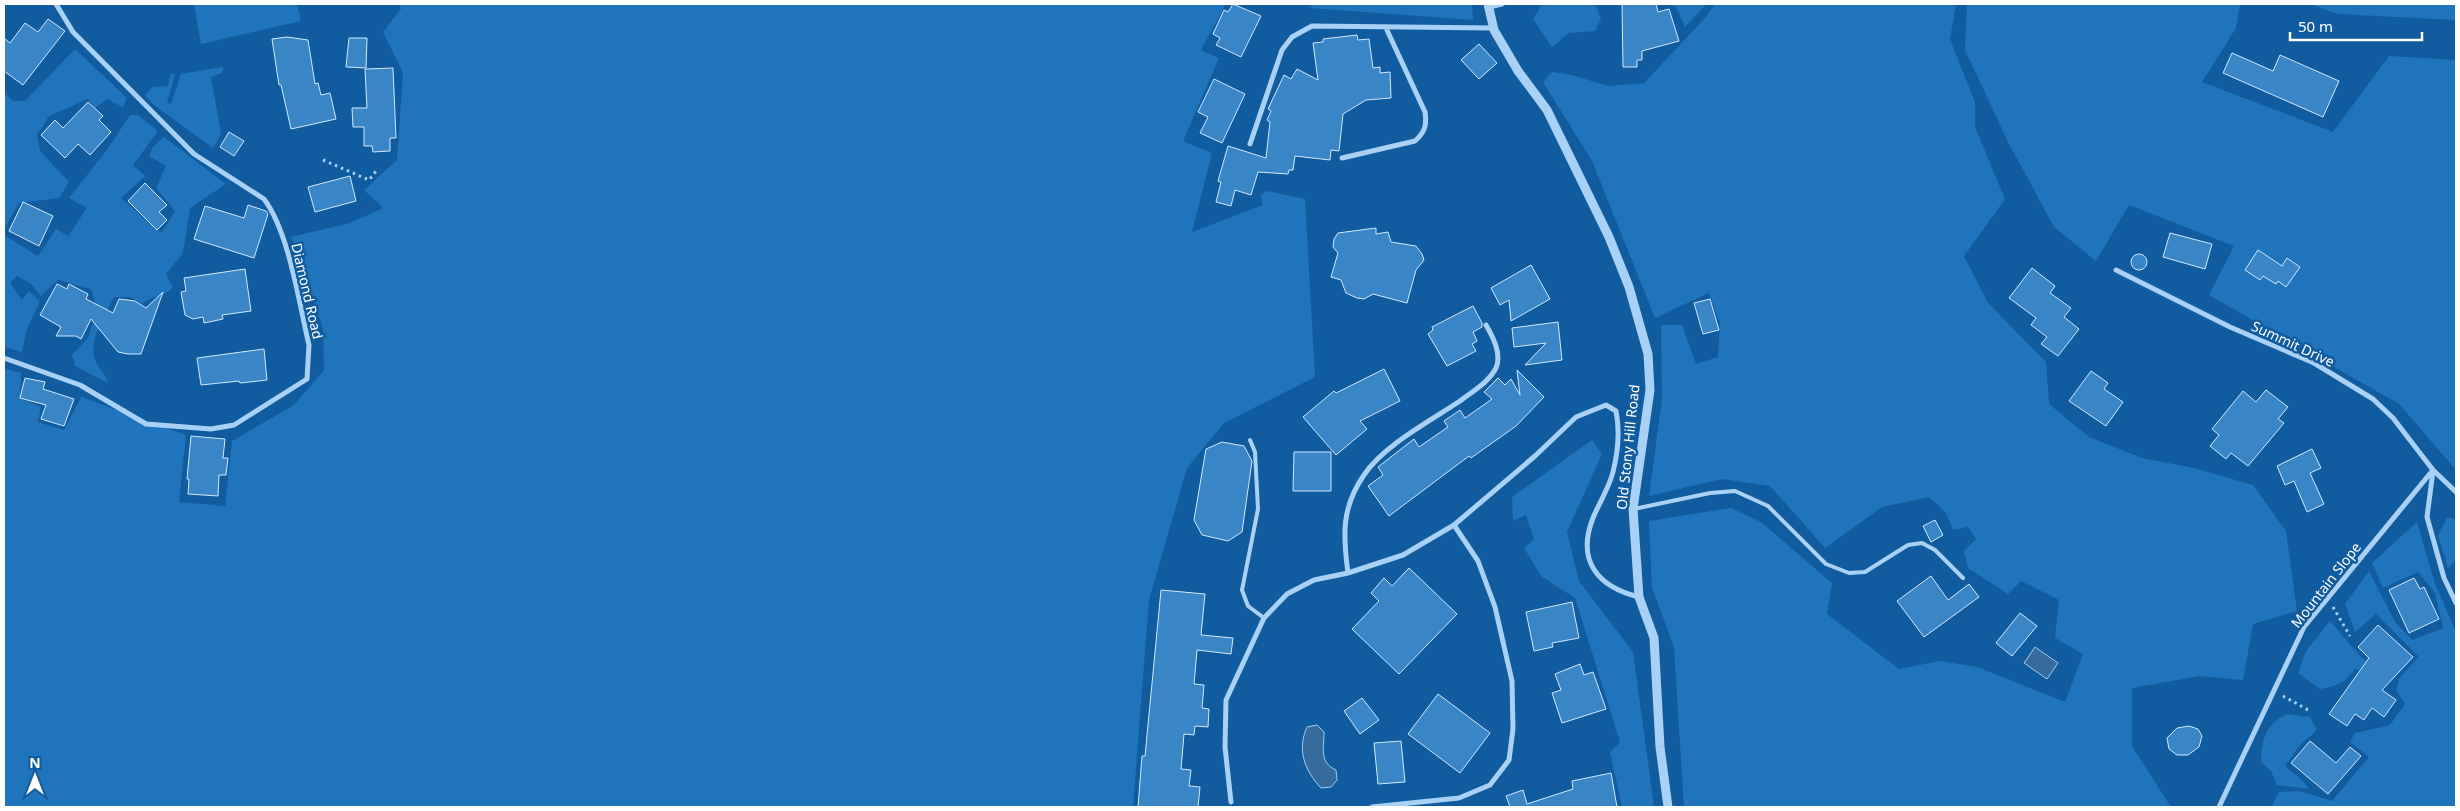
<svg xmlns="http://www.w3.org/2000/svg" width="2460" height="811" font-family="'Noto Sans',sans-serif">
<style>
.green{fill:#2074bc}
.water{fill:#366b9c;stroke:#9acef8}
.building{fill:#3a85c6;stroke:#d1e9fe}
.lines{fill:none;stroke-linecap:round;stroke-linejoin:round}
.path{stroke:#a8d1f5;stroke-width:3;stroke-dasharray:2.5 4;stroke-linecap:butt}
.service{stroke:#a8d1f5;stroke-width:4}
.minor{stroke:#a8d1f5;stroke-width:5}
.tertiary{stroke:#a8d1f5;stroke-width:9}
.labels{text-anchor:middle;stroke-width:5;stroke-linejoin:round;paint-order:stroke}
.street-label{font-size:14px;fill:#fff;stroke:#115b9f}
</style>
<rect width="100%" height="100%" fill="#115b9f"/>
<path class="green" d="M 194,4 L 297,4 L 301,21 L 201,44 Z
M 399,4 L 1226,4 L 1201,50 L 1219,58 L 1183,141 L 1212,153 L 1192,232 L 1263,205 L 1261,196 L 1266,191 L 1305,199 L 1315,377 L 1224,423 L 1187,468 L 1149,600 L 1133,807 L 4,807 L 4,372 L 6,369 L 21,373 L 20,398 L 41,407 L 38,422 L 64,430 L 81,397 L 186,435 L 179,502 L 225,506 L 232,441 L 294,405 L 324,370 L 323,328 L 291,237 L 350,223 L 383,208 L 364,190 L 397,160 L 403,73 L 383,32 L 401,9 Z
M 1312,4 L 1472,4 L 1473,20 L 1311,8 Z
M 1550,4 L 1595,4 L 1601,19 L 1595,31 L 1569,33 L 1552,47 L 1533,19 L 1541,6 Z
M 1667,4 L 1707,4 L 1685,27 L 1676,7 Z
M 1715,4 L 1956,4 L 1950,39 L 1975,102 L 1975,127 L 2005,199 L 1964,256 L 1988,303 L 2046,362 L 2049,404 L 2089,437 L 2142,458 L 2194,468 L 2253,485 L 2286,531 L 2297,611 L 2253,624 L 2243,680 L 2200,676 L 2132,688 L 2132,746 L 2171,807 L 1684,807 L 1674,647 L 1652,588 L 1649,521 L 1731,508 L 1761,522 L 1832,583 L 1827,614 L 1899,669 L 1940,661 L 1977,667 L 2065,702 L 2083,654 L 2055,638 L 2059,600 L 2021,581 L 2008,594 L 1968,568 L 1964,551 L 1976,539 L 1968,527 L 1953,530 L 1946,513 L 1929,497 L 1882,507 L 1825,548 L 1770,486 L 1722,479 L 1649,496 L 1662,399 L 1661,325 L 1682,325 L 1696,364 L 1718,357 L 1720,323 L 1709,293 L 1655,318 L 1592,161 L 1543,82 L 1552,72 L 1572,75 L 1608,86 L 1644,83 L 1705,18 Z
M 1967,4 L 2240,4 L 2236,28 L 2202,82 L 2333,132 L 2389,56 L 2456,60 L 2456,470 L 2399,404 L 2209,295 L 2234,246 L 2129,205 L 2096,261 L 2054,227 L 2008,142 L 1965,50 Z
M 2310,4 L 2456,4 L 2456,20 L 2338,14 Z
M 75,49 L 127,98 L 123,107 L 107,99 L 95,108 L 88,99 L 49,116 L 37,135 L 40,151 L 69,182 L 59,198 L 19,203 L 4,229 L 4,93 L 13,101 L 25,101 Z
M 223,67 L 222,73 L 211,77 L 221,134 L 213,148 L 154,105 L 145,95 L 153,87 L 168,86 L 171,74 L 175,74 L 167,102 L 171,104 L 181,74 Z
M 130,115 L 138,115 L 158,131 L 133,165 L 145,176 L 121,198 L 157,230 L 162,232 L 175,211 L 156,188 L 166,166 L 149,156 L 153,147 L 164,137 L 226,184 L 190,208 L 183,253 L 166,274 L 173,287 C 164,298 152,295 142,304 L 130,297 L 114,297 C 106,314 90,336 94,356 C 95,366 106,373 108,383 L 75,366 L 72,355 L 88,338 L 97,309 L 91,289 L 58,280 L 41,296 L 31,284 L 17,276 L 10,283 L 22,300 L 29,291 L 40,301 L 26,332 L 22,352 L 4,347 L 4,235 L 38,256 L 56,229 L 68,236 L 87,208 L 69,198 L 106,151 Z
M 1592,440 L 1602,454 L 1567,532 L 1579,581 L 1633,652 L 1654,807 L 1622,807 L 1610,752 L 1620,742 L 1575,598 L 1541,576 L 1524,548 L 1534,539 L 1526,515 L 1513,521 L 1512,497 Z
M 2447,517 L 2456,519 L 2456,561 L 2448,568 L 2438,536 Z
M 2417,522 L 2434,581 L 2456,632 L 2456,807 L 2271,807 L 2279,792 L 2299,791 L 2332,801 L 2369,757 L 2350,742 L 2355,733 L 2390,725 L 2405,704 L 2396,690 L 2400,677 L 2419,657 L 2376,614 L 2355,632 L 2345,604 L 2369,571 L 2395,622 L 2412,640 L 2443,628 L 2435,593 L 2418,572 L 2383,588 L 2372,563 Z
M 2330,621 L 2361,657 L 2374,667 L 2369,674 L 2355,669 C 2345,683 2337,686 2320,689 L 2298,673 L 2306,651 Z
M 2287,714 L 2310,717 L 2317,730 L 2300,745 L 2285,766 L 2303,781 L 2309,789 L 2277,785 L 2271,771 L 2261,762 C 2262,740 2265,724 2287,714 Z"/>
<path class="water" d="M 2035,647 L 2058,663 L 2047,679 L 2024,663 Z
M 1317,725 L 1324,732 C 1324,749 1319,762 1336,770 L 1337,780 L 1331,787 L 1321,788 C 1304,770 1297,749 1307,727 Z"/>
<path class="building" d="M 1233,4 L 1261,16 L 1241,57 L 1216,45 L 1220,38 L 1213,34 L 1224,10 L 1228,12 Z
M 1622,4 L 1656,4 L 1658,12 L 1669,9 L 1679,41 L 1642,51 L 1642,60 L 1637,60 L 1637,67 L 1623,67 Z
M 48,19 L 65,31 L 23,85 L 4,71 L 4,38 L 10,43 L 25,23 L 38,32 Z
M 1357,35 L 1358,40 L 1369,39 L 1373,68 L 1380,67 L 1380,73 L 1390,72 L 1391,98 L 1366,100 L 1343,114 L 1339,151 L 1331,150 L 1330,160 L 1295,156 L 1293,170 L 1289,170 L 1288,174 L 1258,172 L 1251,195 L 1235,190 L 1231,206 L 1216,202 L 1221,182 L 1218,181 L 1228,146 L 1266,158 L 1270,122 L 1267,120 L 1271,111 L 1268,109 L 1284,75 L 1291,79 L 1297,69 L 1318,80 L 1313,43 L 1323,42 L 1323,39 Z
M 287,37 L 308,40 L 315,84 L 318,83 L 321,95 L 330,93 L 336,119 L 291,129 L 281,85 L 279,85 L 272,39 Z
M 349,38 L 367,38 L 366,68 L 346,67 Z
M 1479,44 L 1497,63 L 1479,79 L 1461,60 Z
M 2232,53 L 2273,71 L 2280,55 L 2339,81 L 2323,117 L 2223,73 Z
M 393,68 L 396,138 L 390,138 L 390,151 L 373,152 L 372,146 L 364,146 L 364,127 L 353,127 L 352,108 L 367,108 L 365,69 Z
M 1214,79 L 1245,94 L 1222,143 L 1200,133 L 1208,117 L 1198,112 Z
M 88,102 L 103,116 L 99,120 L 111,132 L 90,155 L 78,144 L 65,158 L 41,135 L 55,120 L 63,128 Z
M 229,132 L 244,141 L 234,156 L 220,147 Z
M 350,176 L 356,201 L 315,212 L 308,187 Z
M 145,183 L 167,205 L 159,212 L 167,220 L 157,230 L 128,201 Z
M 23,202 L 53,216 L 39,246 L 9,231 Z
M 248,205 L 266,211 L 268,214 L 254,258 L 194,239 L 205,206 L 244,218 Z
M 1376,228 L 1376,234 L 1388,232 L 1391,242 L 1416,246 L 1422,254 L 1424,260 L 1416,270 L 1407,303 L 1373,294 L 1364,299 L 1357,298 L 1346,293 L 1341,280 L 1331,277 L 1338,253 L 1333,247 L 1334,239 L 1338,233 Z
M 2170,233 L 2212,244 L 2205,269 L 2163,257 Z
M 2258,250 L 2282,266 L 2287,258 L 2300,267 L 2286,287 L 2278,281 L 2276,284 L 2263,276 L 2260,280 L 2245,270 Z
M2131 262a8 8 0 1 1 16 0a8 8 0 1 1-16 0Z
M 1531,265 L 1550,299 L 1511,321 L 1509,300 L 1500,305 L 1491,288 Z
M 2032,268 L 2055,286 L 2050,293 L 2071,308 L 2064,317 L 2079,329 L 2058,356 L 2041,344 L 2047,337 L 2031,325 L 2036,318 L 2009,298 Z
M 245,269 L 251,311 L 222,315 L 223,319 L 204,323 L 203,317 L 193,319 L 185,315 L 181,292 L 186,291 L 184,278 Z
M 57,284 L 67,289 L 69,284 L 88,294 L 86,299 L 113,313 L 119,299 L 135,301 L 146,308 L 163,292 L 141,354 L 128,354 L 118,352 L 91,319 L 81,339 L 76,336 L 56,336 L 61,327 L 40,315 Z
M 1710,299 L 1719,330 L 1703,334 L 1694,303 Z
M 1473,306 L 1482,323 L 1482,327 L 1473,332 L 1477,341 L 1472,344 L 1476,351 L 1447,366 L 1428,334 L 1433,330 L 1432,327 Z
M 1558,322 L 1562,360 L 1525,365 L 1546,343 L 1514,347 L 1512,328 Z
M 264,349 L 267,380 L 240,383 L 239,381 L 201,385 L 197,358 Z
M 1384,369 L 1400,401 L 1360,421 L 1367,429 L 1336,455 L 1303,417 L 1334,391 L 1336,393 Z
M 1517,370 L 1544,397 L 1516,426 L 1471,458 L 1469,456 L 1389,516 L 1368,486 L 1383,475 L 1378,467 L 1414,439 L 1419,447 L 1448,427 L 1444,421 L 1460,410 L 1465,418 L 1492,399 L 1484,392 L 1498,378 L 1505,385 L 1511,379 L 1520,395 Z
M 2091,371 L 2108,383 L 2104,389 L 2123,402 L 2106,426 L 2069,401 Z
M 25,378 L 45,382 L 43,389 L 74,399 L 64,426 L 41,419 L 46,405 L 20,398 Z
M 2266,390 L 2288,407 L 2278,419 L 2284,423 L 2248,466 L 2231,453 L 2226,459 L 2210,446 L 2219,435 L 2212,429 L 2243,391 L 2256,402 Z
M 191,436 L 225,439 L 223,458 L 228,458 L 226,475 L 219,475 L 218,496 L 188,494 L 189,479 L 187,479 Z
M 1222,442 L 1244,446 L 1252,461 L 1242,532 L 1228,541 L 1202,535 L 1194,520 L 1206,449 Z
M 2312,449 L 2321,468 L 2310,473 L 2324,504 L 2307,512 L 2294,481 L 2285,485 L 2277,466 Z
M 1294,452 L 1331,452 L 1331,491 L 1293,491 Z
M 1935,520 L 1943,535 L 1931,542 L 1923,526 Z
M 1409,568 L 1457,614 L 1399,674 L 1352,629 L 1379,601 L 1371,593 L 1384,578 L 1392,586 Z
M 1931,576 L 1948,600 L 1969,584 L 1979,597 L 1924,637 L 1897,601 Z
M 2414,578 L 2420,589 L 2424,587 L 2439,619 L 2409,633 L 2389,590 Z
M 1161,590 L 1205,594 L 1201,635 L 1233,638 L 1231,654 L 1197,650 L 1194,684 L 1204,685 L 1202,708 L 1209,709 L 1208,727 L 1195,726 L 1194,735 L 1184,734 L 1181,769 L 1191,770 L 1189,786 L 1200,787 L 1198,807 L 1138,807 L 1142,756 L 1145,756 Z
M 1572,602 L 1579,638 L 1552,643 L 1553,647 L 1534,651 L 1526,612 Z
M 2020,613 L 2037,626 L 2012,656 L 1996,643 Z
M 2378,625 L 2413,657 L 2382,690 L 2396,700 L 2384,717 L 2372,708 L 2364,720 L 2355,714 L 2347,726 L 2329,714 L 2369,658 L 2358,647 Z
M 1580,664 L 1584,675 L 1593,672 L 1606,709 L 1562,723 L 1552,693 L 1561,690 L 1555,674 Z
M 1438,694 L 1490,733 L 1460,773 L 1408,734 Z
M 1362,698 L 1379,720 L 1360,734 L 1344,711 Z
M 2189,726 L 2198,729 L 2202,736 L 2199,747 L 2188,755 L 2177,755 L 2169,749 L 2167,738 L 2177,728 Z
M 1401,741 L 1405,782 L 1378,784 L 1374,743 Z
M 2310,741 L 2336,763 L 2350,747 L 2361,756 L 2328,794 L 2291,763 Z
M 1611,773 L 1617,807 L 1510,807 L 1506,796 L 1523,790 L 1527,804 L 1573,789 L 1572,781 Z"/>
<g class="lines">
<path class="path" d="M 323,160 L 369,180 L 377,170
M 2333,607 L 2350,636
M 2283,696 L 2310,711"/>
<path class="service" d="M 1250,440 L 1255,452 L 1258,509 L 1242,590 L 1248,606 L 1264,618
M 1634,509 L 1710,493 L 1735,491 L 1768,506 L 1826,564 L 1849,573 L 1865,572 L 1908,545 L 1922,543 L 1935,550 L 1963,578"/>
<path class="minor" d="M 1489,7 L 1502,4
M 1250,144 L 1282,50 L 1292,37 L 1312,26 L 1493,28
M 1342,158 L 1415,141 C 1425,132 1427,125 1425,112 L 1386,28
M 2116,270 L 2230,327 L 2314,363 L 2373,399 L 2393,418 L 2433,470 L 2456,492
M 4,358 L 80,385 L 146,424 L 211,429 L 234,425 L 307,379 L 309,345 C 299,303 289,232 264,199 L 194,154 L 73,32 L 56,4
M 2433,471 L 2427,517 L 2444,578 L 2456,603
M 1348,573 C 1343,536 1341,508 1364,475 C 1384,445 1430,421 1460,401 C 1473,391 1488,383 1496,368 C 1502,354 1493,337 1486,325
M 1231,802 L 1225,747 L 1226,700 L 1264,618 L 1287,594 L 1314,580 L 1348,573 L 1403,555 L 1454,525 L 1535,456 L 1576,417 L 1606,405 L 1616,411 C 1620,431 1618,452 1613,472 C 1609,488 1599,503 1593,518 C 1576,561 1598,587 1639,597
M 1372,807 L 1459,798 L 1490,785 L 1509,760 L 1513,729 L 1512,681 L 1495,607 L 1478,561 L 1454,525
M 2219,807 L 2304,627 L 2433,470"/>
<path class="tertiary" d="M 1488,4 L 1494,30 L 1518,71 L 1547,110 L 1609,237 L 1629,287 L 1648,354 L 1650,390 L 1633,509 L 1639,597 L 1654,638 L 1660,747 L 1668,807"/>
</g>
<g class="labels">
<g class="street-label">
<text transform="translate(307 291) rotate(77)" y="5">Diamond Road</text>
<text transform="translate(2293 344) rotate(25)" y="5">Summit Drive</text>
<text transform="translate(1628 447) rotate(-84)" y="5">Old Stony Hill Road</text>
<text transform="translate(2326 585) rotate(-52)" y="5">Mountain Slope</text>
</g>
</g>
<rect width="2460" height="811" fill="none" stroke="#ffffff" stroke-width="10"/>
<g transform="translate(35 776)" stroke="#115b9f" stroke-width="4" paint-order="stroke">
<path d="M0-4L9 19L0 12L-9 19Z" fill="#ffffff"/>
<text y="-8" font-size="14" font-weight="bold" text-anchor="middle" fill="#ffffff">N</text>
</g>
<path d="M2290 32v8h132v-8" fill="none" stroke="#ffffff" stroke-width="2.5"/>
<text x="2298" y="32" font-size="15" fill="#ffffff" stroke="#115b9f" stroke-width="4" paint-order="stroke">50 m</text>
</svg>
